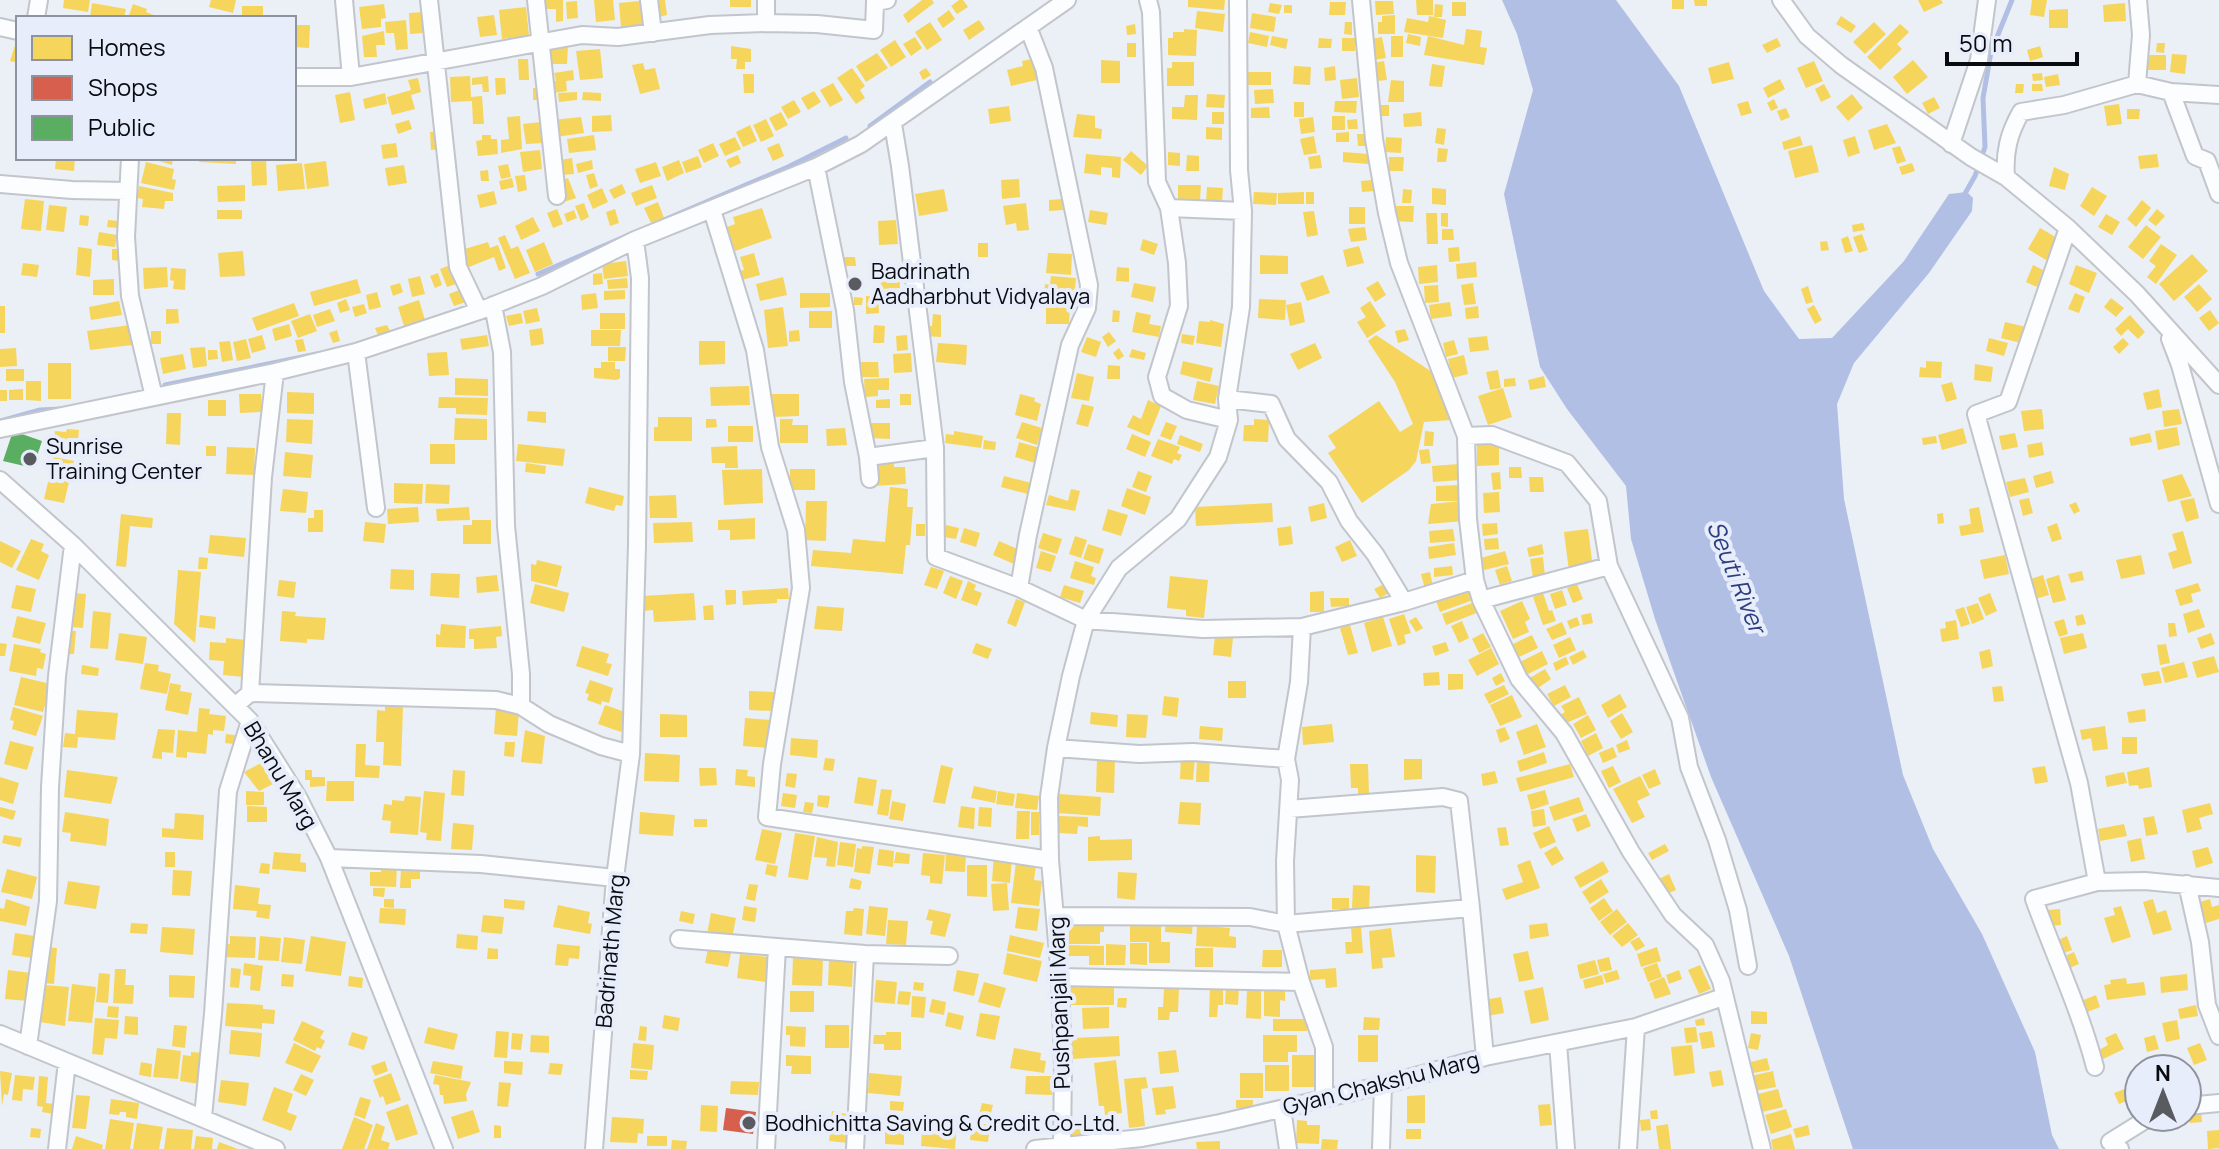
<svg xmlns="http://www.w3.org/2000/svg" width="2219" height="1149" font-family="Manrope,sans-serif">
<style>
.water{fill:#b1bfe5}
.homes{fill:#f6d55c}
.shops{fill:#d6604d}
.public{fill:#5aae61}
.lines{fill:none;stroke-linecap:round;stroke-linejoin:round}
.stream{stroke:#b1bfe5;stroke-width:5}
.street-casing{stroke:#c2c5cb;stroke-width:20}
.street{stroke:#fcfdfe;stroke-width:16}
.poi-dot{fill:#595b60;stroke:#e7edfb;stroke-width:3}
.labels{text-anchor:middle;stroke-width:8;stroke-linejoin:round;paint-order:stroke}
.poi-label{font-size:22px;fill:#0a0b10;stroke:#e7edfb;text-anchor:start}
.street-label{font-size:22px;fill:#0a0b10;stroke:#e7edfb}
.water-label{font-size:24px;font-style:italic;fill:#2d3e7d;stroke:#e7edfb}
</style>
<rect width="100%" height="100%" fill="#ebeff6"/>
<path class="water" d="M 1502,0 L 1616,0 L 1679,86 L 1764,291 L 1799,339 L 1832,338 L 1904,261 L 1949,194 L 1967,192 L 1973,198 L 1972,211 L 1929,273 L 1854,363 L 1837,404 L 1844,499 L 1903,775 L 1933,849 L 1982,934 L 2035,1052 L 2052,1135 L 2059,1149 L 1853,1149 L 1789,956 L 1711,777 L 1655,619 L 1631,539 L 1626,486 L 1567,409 L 1540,367 L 1504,194 L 1533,90 L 1517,34 Z"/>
<path class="homes" d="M 64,0 L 90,0 L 88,12 L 63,8 Z
M 211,0 L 236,0 L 233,13 L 209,7 Z
M 546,0 L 563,0 L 563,21 L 556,22 L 556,9 L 546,9 Z
M 594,0 L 613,0 L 615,20 L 596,22 Z
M 656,0 L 665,0 L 667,15 L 658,17 Z
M 730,0 L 751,0 L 751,7 L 730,7 Z
M 922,0 L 932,0 L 934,3 L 908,23 L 903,15 Z
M 959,0 L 963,0 L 968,7 L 957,14 L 951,6 Z
M 1188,0 L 1225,0 L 1224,10 L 1188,7 Z
M 1416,0 L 1433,0 L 1433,15 L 1417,15 Z
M 1672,0 L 1684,0 L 1684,9 L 1672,9 Z
M 1694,0 L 1707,0 L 1707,6 L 1695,6 Z
M 1918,0 L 1941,0 L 1943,3 L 1924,12 Z
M 2032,0 L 2047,0 L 2044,17 L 2030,15 Z
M 577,1 L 578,18 L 567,19 L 566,2 Z
M 640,1 L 643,24 L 621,27 L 619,3 Z
M 1375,1 L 1393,1 L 1394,14 L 1376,15 Z
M 1330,2 L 1346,2 L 1345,15 L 1329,15 Z
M 1452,2 L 1466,2 L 1466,16 L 1452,16 Z
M 92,3 L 126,9 L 124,18 L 90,18 Z
M 1270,3 L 1282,5 L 1279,14 L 1268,12 Z
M 2125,3 L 2126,21 L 2104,22 L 2103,5 Z
M 133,4 L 147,9 L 146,12 L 161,18 L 128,18 Z
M 384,4 L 386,18 L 381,19 L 381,27 L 362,29 L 359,7 Z
M 1435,4 L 1443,5 L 1442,17 L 1434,17 Z
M 1284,5 L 1292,5 L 1292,13 L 1284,13 Z
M 242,6 L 263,6 L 263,18 L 242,18 Z
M 526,7 L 529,36 L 502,39 L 499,10 Z
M 2068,9 L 2068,28 L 2049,28 L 2049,10 Z
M 949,10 L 955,19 L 943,28 L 937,19 Z
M 1197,11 L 1225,14 L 1223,32 L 1195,28 Z
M 422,12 L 423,33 L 410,34 L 409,13 Z
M 1252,13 L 1276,17 L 1274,32 L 1250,28 Z
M 494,15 L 497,35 L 480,37 L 477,17 Z
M 1395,15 L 1395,34 L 1378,34 L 1378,22 L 1382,22 L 1382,16 Z
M 1429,16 L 1446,20 L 1443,38 L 1404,32 L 1407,18 L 1428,22 Z
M 1841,16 L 1856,26 L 1851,33 L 1836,24 Z
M 406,20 L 408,49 L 396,50 L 394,33 L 386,33 L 385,22 Z
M 979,20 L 985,29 L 969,40 L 963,30 Z
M 930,22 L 942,40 L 927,50 L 915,32 Z
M 1345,22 L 1352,22 L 1352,35 L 1344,34 Z
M 1874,22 L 1886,34 L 1865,54 L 1853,42 Z
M 1135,24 L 1136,34 L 1127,35 L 1126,26 Z
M 1900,24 L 1909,32 L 1897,44 L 1902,49 L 1880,70 L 1867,57 Z
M 294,25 L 310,25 L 309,48 L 294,47 Z
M 1184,29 L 1197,30 L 1196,56 L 1168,55 L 1168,38 L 1173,38 L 1173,32 L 1184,32 Z
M 1466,29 L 1482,31 L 1480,47 L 1487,48 L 1484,65 L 1424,55 L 1428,36 L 1464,45 Z
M 384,31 L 385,45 L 376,45 L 377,57 L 364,57 L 362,36 Z
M 1250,32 L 1269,36 L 1267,47 L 1248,43 Z
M 1408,34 L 1421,37 L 1420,46 L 1406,43 Z
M 1272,36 L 1288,39 L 1286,49 L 1270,45 Z
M 1391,36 L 1403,36 L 1403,57 L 1391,57 Z
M 915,37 L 922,48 L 911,56 L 903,44 Z
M 1382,37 L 1386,58 L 1374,60 L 1371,39 Z
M 1319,38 L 1332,39 L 1331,48 L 1318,48 Z
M 1342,38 L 1355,38 L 1355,51 L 1342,51 Z
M 1777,38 L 1781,46 L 1767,53 L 1762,45 Z
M 17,39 L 18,39 L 18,63 L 10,61 Z
M 895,40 L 906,57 L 891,67 L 880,50 Z
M 1127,43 L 1136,43 L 1136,57 L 1127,57 Z
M 2157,43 L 2165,43 L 2164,53 L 2156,52 Z
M 557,45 L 568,45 L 567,64 L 548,64 L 548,49 L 557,49 Z
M 731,46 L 751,49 L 751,62 L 745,62 L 745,69 L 736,69 L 737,59 L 731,59 Z
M 2040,46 L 2043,57 L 2030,61 L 2027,50 Z
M 600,49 L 603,78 L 580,80 L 576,51 Z
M 877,53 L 888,68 L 866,82 L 856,66 Z
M 2172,54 L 2187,55 L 2185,74 L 2170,72 Z
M 2148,55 L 2166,55 L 2166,70 L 2148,70 Z
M 518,59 L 528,59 L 529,80 L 519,80 Z
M 1032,59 L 1037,80 L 1011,86 L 1007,70 L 1023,66 L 1022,61 Z
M 1101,60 L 1120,61 L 1120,83 L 1101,83 Z
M 1913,60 L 1928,77 L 1907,94 L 1893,77 Z
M 1384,61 L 1387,80 L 1377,81 L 1373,63 Z
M 1814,61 L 1823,81 L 1806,88 L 1797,68 Z
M 1172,62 L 1194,62 L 1194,86 L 1167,86 L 1167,68 L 1172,68 Z
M 1729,62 L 1734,79 L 1712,84 L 1708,68 Z
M 643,63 L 645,70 L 655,68 L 660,89 L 640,94 L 632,65 Z
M 1432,64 L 1445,66 L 1442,87 L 1429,86 Z
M 1294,66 L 1311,67 L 1310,85 L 1293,84 Z
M 1335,66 L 1336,80 L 1325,81 L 1324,68 Z
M 852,68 L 865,86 L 860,90 L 865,98 L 856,104 L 837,78 Z
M 926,68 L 931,75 L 923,80 L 919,72 Z
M 573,70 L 574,80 L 566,81 L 567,91 L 553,93 L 551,81 L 556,81 L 554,73 Z
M 1246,72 L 1271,72 L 1271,85 L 1246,85 Z
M 2042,73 L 2043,80 L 2033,81 L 2032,74 Z
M 743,74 L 754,74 L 754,93 L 744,93 Z
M 2058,74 L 2060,85 L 2046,87 L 2044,77 Z
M 470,76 L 471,97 L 482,96 L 484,124 L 473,124 L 472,101 L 451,102 L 450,77 Z
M 488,76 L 489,92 L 483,92 L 482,84 L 472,85 L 472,78 Z
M 418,78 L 421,92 L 411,95 L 415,109 L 392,115 L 387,97 L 411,90 L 408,80 Z
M 495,78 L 505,78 L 506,94 L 496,95 Z
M 1357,78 L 1359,97 L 1342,99 L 1340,80 Z
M 1780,79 L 1785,89 L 1768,98 L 1763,88 Z
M 1391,80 L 1404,81 L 1404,102 L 1388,102 Z
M 833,83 L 843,100 L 830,107 L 820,90 Z
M 1824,84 L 1831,97 L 1821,102 L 1815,89 Z
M 2016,84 L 2024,84 L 2023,93 L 2015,93 Z
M 2032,84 L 2042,84 L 2043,91 L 2032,91 Z
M 533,88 L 542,88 L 542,100 L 533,100 Z
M 1273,89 L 1274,103 L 1255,104 L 1254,90 Z
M 814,91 L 821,102 L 808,110 L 801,98 Z
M 350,92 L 355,120 L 340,123 L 335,95 Z
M 577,92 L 577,100 L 559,102 L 558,93 Z
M 583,92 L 601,93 L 601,101 L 582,100 Z
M 385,93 L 387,104 L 365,109 L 363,99 Z
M 1207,94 L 1225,95 L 1224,108 L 1206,107 Z
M 1852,94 L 1863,108 L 1848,121 L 1836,107 Z
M 1185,95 L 1198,95 L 1197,120 L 1172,119 L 1172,107 L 1184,107 Z
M 1934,97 L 1940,108 L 1928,114 L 1922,103 Z
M 1774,99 L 1778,108 L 1771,111 L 1767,103 Z
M 794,100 L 801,112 L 788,119 L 781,107 Z
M 1335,101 L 1357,101 L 1356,113 L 1334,112 Z
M 1748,101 L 1752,113 L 1741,116 L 1737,104 Z
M 1294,102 L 1304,102 L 1304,117 L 1294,117 Z
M 2119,104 L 2122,124 L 2107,126 L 2104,106 Z
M 1380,105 L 1389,105 L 1389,116 L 1381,116 Z
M 1009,106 L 1011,121 L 990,124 L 988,109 Z
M 1269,107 L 1270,118 L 1251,118 L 1251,108 Z
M 1786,108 L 1790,117 L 1781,121 L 1777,111 Z
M 2127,109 L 2140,109 L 2139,119 L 2127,119 Z
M 781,112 L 788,125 L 776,131 L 769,118 Z
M 1212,112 L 1224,112 L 1224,124 L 1212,124 Z
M 1421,112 L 1422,126 L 1404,127 L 1403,114 Z
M 1077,114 L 1095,116 L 1095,128 L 1102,129 L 1101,139 L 1073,137 Z
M 611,115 L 612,131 L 592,132 L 592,116 Z
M 520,116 L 522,149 L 501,153 L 501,140 L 509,139 L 507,117 Z
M 1332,116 L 1345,116 L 1345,130 L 1332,130 Z
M 581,117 L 584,133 L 556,137 L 553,120 Z
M 1313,117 L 1315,132 L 1301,134 L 1299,119 Z
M 766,119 L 774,136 L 761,142 L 753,125 Z
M 1357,119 L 1358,129 L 1348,129 L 1347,120 Z
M 409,120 L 412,129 L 398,134 L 395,124 Z
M 541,122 L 543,143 L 526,144 L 523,124 Z
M 1887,124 L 1896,143 L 1874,150 L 1868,130 Z
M 750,125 L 757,141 L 743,147 L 736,132 Z
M 1206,127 L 1222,128 L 1222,140 L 1206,139 Z
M 1437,128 L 1446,129 L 1444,145 L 1435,143 Z
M 440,131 L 441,149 L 431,150 L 430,132 Z
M 1349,132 L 1349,142 L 1336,142 L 1336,133 Z
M 1357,134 L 1371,134 L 1372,146 L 1358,146 Z
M 482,135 L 491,135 L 491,139 L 497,139 L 498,154 L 478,156 L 476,141 L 482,140 Z
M 594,135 L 596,150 L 569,153 L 567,139 Z
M 1314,136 L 1317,153 L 1304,155 L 1300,139 Z
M 1800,136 L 1803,145 L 1784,150 L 1782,142 Z
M 1855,136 L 1860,153 L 1848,157 L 1843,140 Z
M 735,137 L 741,149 L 725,156 L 719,144 Z
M 1386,137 L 1402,138 L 1401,153 L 1385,152 Z
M 396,143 L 398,157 L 383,159 L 381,145 Z
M 713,143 L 719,156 L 704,163 L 698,150 Z
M 779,143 L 784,156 L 773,161 L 767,148 Z
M 1812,145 L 1819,172 L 1795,178 L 1788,151 Z
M 1900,146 L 1906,161 L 1897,164 L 1892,148 Z
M 1438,148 L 1448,149 L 1446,162 L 1437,162 Z
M 540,150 L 542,169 L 523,172 L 520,152 Z
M 1131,151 L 1148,166 L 1141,175 L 1123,160 Z
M 1168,152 L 1180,153 L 1180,166 L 1168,165 Z
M 1343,152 L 1369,154 L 1368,164 L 1343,162 Z
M 1086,154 L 1121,157 L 1120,178 L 1112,177 L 1112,168 L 1101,167 L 1101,175 L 1084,173 Z
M 2157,154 L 2159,167 L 2140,169 L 2138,156 Z
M 738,155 L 741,163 L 730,168 L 726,160 Z
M 1187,155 L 1199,156 L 1199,171 L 1186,171 Z
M 1320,155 L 1322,168 L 1310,169 L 1308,157 Z
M 698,156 L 702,167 L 686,173 L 682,162 Z
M 1389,157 L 1404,157 L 1403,171 L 1389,171 Z
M 56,158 L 75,158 L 74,171 L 55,169 Z
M 149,158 L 173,158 L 172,165 Z
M 199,158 L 236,158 L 236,164 L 199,162 Z
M 251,158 L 266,158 L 267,185 L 252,186 Z
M 572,158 L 574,174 L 562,175 L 560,160 Z
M 592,160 L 593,169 L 578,173 L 576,164 Z
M 679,160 L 684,173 L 667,181 L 662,167 Z
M 326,161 L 329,186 L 307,189 L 304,164 Z
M 146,162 L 174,169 L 172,179 L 176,180 L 174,190 L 141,183 Z
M 656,162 L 661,176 L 640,183 L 635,169 Z
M 302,163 L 305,189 L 278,191 L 276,165 Z
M 1912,163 L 1915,171 L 1902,175 L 1899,167 Z
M 508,164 L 511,177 L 501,179 L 498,166 Z
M 404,165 L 407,183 L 388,186 L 385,168 Z
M 2054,167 L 2069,174 L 2065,190 L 2049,186 Z
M 488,170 L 489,181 L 481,181 L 480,171 Z
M 594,173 L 598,186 L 590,189 L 586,175 Z
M 525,175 L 527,190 L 518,192 L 515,176 Z
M 512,178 L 514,187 L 501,190 L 499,181 Z
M 568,178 L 576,198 L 564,202 L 557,182 Z
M 1019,179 L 1020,197 L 1002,199 L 1001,180 Z
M 1372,180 L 1374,191 L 1362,192 L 1361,181 Z
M 622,184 L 626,193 L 614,199 L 609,190 Z
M 245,185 L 245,201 L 218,202 L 217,186 Z
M 652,185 L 657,198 L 636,206 L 631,193 Z
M 1178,185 L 1201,185 L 1200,200 L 1178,200 Z
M 139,186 L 173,193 L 173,201 L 165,201 L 164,209 L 142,207 L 143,199 L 137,198 Z
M 1207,187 L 1223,188 L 1222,202 L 1206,201 Z
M 2092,187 L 2107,196 L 2094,216 L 2080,206 Z
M 602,188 L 608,202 L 593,209 L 587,195 Z
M 1432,188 L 1446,189 L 1446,205 L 1432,204 Z
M 944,189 L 948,211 L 919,216 L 915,194 Z
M 1403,189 L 1412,190 L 1411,203 L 1402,203 Z
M 494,191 L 497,204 L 480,208 L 477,195 Z
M 1254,192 L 1277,193 L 1276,205 L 1253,204 Z
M 1304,192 L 1304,204 L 1278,204 L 1278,193 Z
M 1306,192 L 1314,192 L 1314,204 L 1306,204 Z
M 25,199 L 44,201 L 41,231 L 21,229 Z
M 1062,199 L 1063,210 L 1049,211 L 1049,200 Z
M 2142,200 L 2151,208 L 2136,227 L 2127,219 Z
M 658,202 L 664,218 L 651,223 L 644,208 Z
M 584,203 L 589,217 L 581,221 L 575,206 Z
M 1026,203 L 1029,230 L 1017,231 L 1016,223 L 1006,225 L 1003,206 Z
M 49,205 L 67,207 L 64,232 L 46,230 Z
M 1393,206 L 1414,206 L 1413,222 L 1393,221 Z
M 1349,207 L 1365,207 L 1365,224 L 1349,224 Z
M 762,208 L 772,238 L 735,251 L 727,227 L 735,224 L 733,217 Z
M 557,209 L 563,224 L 553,228 L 547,213 Z
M 615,209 L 619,223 L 610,226 L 606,212 Z
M 2157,209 L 2165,216 L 2156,226 L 2148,220 Z
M 217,210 L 242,210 L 242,219 L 217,219 Z
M 574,210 L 577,218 L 567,222 L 564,214 Z
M 1090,210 L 1108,213 L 1106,225 L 1088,222 Z
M 1314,211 L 1318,235 L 1307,237 L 1303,212 Z
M 1426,213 L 1437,213 L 1438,244 L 1427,244 Z
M 1441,213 L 1448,213 L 1448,227 L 1441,226 Z
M 2106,214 L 2120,222 L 2112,235 L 2098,227 Z
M 80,215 L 89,216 L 88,226 L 79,225 Z
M 533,217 L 540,231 L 521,240 L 515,226 Z
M 108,220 L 119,221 L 118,228 L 107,227 Z
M 896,220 L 898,244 L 879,245 L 878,221 Z
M 1863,223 L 1865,230 L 1853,232 L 1852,225 Z
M 2146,225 L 2161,237 L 2143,259 L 2128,247 Z
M 1365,227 L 1367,240 L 1351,242 L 1348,229 Z
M 2040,228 L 2059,239 L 2046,260 L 2028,249 Z
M 1442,229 L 1453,229 L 1454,240 L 1442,240 Z
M 99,232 L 117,235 L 115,247 L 97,245 Z
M 1862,234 L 1868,250 L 1859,253 L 1853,237 Z
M 505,235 L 511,249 L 518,246 L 530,273 L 515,279 L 498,238 Z
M 1848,236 L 1853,251 L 1845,253 L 1841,239 Z
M 1143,239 L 1158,244 L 1154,255 L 1140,250 Z
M 1827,241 L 1829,250 L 1821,251 L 1820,242 Z
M 488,242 L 490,248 L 498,245 L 506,268 L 499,271 L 494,257 L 464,269 L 458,251 Z
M 544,242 L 553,264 L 535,272 L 526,250 Z
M 978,243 L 988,243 L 988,257 L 978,257 Z
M 2161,244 L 2177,255 L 2156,284 L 2147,277 L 2156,266 L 2149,261 Z
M 1359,246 L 1364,263 L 1347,267 L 1343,250 Z
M 78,247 L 92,249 L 90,277 L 76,275 Z
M 1459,247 L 1460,261 L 1449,262 L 1448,248 Z
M 112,249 L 119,249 L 119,261 L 112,260 Z
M 243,251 L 245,276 L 220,277 L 218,253 Z
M 754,253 L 760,275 L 742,280 L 739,271 L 744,270 L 740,257 Z
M 1048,253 L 1072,254 L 1071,275 L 1046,273 Z
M 2192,254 L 2208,271 L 2174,301 L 2159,284 Z
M 1260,255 L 1288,256 L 1288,274 L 1260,274 Z
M 843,257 L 855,257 L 856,266 L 843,266 Z
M 626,261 L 628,276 L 604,279 L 602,264 Z
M 1476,262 L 1477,277 L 1457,279 L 1456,264 Z
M 23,263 L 39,265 L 37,277 L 21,275 Z
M 450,265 L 456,284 L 447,287 L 440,269 Z
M 1437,265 L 1438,282 L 1419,284 L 1418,267 Z
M 2033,265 L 2043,270 L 2037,287 L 2026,282 Z
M 2076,265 L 2097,273 L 2089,293 L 2069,284 Z
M 167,267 L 168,287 L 144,289 L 143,268 Z
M 1117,267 L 1129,268 L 1129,282 L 1116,281 Z
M 171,268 L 186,269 L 185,290 L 173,289 L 174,281 L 170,280 Z
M 899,270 L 900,288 L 881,289 L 880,271 Z
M 438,273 L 442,285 L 435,288 L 430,276 Z
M 602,273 L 603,284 L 593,285 L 593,274 Z
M 1323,275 L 1330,293 L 1307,301 L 1300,283 Z
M 420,276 L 425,294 L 412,297 L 408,279 Z
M 1051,276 L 1076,278 L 1074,303 L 1049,301 L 1049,297 L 1044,297 L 1045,284 L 1050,285 Z
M 783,277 L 787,295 L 760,301 L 756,284 Z
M 627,278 L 628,288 L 608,289 L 607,280 Z
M 114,279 L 114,295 L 93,295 L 93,280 Z
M 357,279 L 361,293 L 314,306 L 310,292 Z
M 1378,281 L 1386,295 L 1375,302 L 1366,288 Z
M 400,283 L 403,292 L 393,296 L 390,286 Z
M 1134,283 L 1156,287 L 1153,302 L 1131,297 Z
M 1473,283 L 1476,304 L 1464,305 L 1461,285 Z
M 2199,284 L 2212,299 L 2197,312 L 2184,297 Z
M 1438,285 L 1439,302 L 1425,303 L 1424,286 Z
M 1808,286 L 1813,302 L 1806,304 L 1801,289 Z
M 464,288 L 469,301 L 454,306 L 449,294 Z
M 625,290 L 625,299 L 604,300 L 604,291 Z
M 377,292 L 381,307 L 369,310 L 366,295 Z
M 596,293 L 598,308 L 582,310 L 581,295 Z
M 800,293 L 830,293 L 830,307 L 800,308 Z
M 2075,293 L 2085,297 L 2079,313 L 2068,309 Z
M 866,296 L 878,296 L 879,313 L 866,314 Z
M 854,297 L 863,298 L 862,305 L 854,305 Z
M 2111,298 L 2124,308 L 2116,317 L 2104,307 Z
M 346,299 L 350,310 L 340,313 L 337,303 Z
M 1259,299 L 1286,300 L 1285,320 L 1258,318 Z
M 419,300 L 425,320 L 404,326 L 398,307 Z
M 119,301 L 122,315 L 91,320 L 89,307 Z
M 1370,301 L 1386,326 L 1367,338 L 1357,322 L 1366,317 L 1360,308 Z
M 1301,302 L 1305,322 L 1290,326 L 1286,305 Z
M 1450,302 L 1452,316 L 1431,319 L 1429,305 Z
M 294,303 L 299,316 L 257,331 L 252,318 Z
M 364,304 L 367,313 L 355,317 L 352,307 Z
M 1046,305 L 1070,306 L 1069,324 L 1046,324 Z
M 1814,305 L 1822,320 L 1815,324 L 1807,309 Z
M 0,306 L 5,306 L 5,333 L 0,333 Z
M 1478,306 L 1479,318 L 1466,319 L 1465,308 Z
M 783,307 L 788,346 L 768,348 L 764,310 Z
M 537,308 L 540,321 L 526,324 L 523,311 Z
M 166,309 L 178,309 L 179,323 L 166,324 Z
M 330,309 L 335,321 L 317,327 L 313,315 Z
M 1113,310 L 1120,311 L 1119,322 L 1112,322 Z
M 2210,310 L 2219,323 L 2209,331 L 2199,318 Z
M 809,311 L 832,311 L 832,328 L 809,328 Z
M 1136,312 L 1151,315 L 1149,324 L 1161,326 L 1159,337 L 1132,332 Z
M 521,313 L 523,323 L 509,326 L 506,316 Z
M 600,313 L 625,313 L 625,329 L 600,329 Z
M 310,314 L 317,331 L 298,338 L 291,321 Z
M 933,314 L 941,315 L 941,337 L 924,336 L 924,326 L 932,326 Z
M 2130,315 L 2145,332 L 2138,339 L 2128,329 L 2121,336 L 2115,329 Z
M 1210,320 L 1224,324 L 1221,347 L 1196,343 L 1199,321 L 1210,322 Z
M 2005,322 L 2026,327 L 2021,343 L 2001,338 Z
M 289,324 L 292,336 L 275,341 L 272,329 Z
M 130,325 L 132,345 L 90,350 L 87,331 Z
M 387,325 L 390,331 L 378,335 L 375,328 Z
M 874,325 L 885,326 L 884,343 L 873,343 Z
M 542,328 L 544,344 L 531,346 L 529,330 Z
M 1405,329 L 1409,340 L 1398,343 L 1395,331 Z
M 337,330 L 340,341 L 333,343 L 329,333 Z
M 591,330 L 621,330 L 620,346 L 591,346 Z
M 799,330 L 800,341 L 789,342 L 789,331 Z
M 151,331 L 161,331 L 161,344 L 151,344 Z
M 1109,332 L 1116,341 L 1108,347 L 1102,337 Z
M 1182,334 L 1195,336 L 1193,345 L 1181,343 Z
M 262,335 L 266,349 L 252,353 L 248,339 Z
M 487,335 L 489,346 L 462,350 L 460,339 Z
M 907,335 L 908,350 L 897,351 L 896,336 Z
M 1376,335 L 1432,372 L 1451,420 L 1424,422 L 1416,461 L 1409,470 L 1362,503 L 1328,453 L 1336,448 L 1328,436 L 1379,401 L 1400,432 L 1413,424 L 1395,382 L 1368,341 Z
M 1487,336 L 1489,350 L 1470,352 L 1468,338 Z
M 1087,337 L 1101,342 L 1096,357 L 1081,352 Z
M 1989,338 L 2008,343 L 2004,356 L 1986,351 Z
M 2123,338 L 2129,344 L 2119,354 L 2113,347 Z
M 246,339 L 251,358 L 237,361 L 233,342 Z
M 303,339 L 306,351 L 298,352 L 295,340 Z
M 1454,340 L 1458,354 L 1446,357 L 1443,343 Z
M 230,341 L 233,360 L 222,362 L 219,342 Z
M 699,341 L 725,341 L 725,364 L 699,365 Z
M 938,343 L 967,345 L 966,365 L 936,362 Z
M 1315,343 L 1322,358 L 1298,370 L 1290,354 Z
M 205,347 L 207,366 L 193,368 L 190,348 Z
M 608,347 L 626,347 L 625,361 L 608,361 Z
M 16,348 L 17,366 L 0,367 L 0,349 Z
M 1119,348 L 1124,356 L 1118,360 L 1113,353 Z
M 1132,349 L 1146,353 L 1144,360 L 1129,357 Z
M 208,350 L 217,350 L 218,359 L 208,360 Z
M 447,352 L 449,375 L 429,376 L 427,353 Z
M 911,353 L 912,372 L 894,373 L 893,354 Z
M 183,354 L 186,369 L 163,374 L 160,358 Z
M 1464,355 L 1468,374 L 1452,378 L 1448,359 Z
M 1183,361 L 1213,368 L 1210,382 L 1180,374 Z
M 1926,361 L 1942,362 L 1941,378 L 1919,377 L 1920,367 L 1926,368 Z
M 601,362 L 615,362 L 615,369 L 620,369 L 620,378 L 617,380 L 594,378 L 594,368 L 601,368 Z
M 861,362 L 878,362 L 879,377 L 862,377 Z
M 48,363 L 71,363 L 71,399 L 48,399 Z
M 1975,364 L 1993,367 L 1991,382 L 1974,380 Z
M 1108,365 L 1120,366 L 1120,379 L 1107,379 Z
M 6,369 L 24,369 L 24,381 L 6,381 Z
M 1498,370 L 1501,388 L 1490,390 L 1486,372 Z
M 1077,373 L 1094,377 L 1089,401 L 1071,398 Z
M 1544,376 L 1546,387 L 1530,390 L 1528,380 Z
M 455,378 L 488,379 L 488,396 L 455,395 Z
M 889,378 L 889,390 L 878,390 L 878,396 L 865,397 L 864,379 Z
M 1515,378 L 1516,386 L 1504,387 L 1504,379 Z
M 26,381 L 41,381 L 41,401 L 26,400 Z
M 1197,381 L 1219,386 L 1215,404 L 1193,400 Z
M 1952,382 L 1957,399 L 1946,402 L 1941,385 Z
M 749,386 L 750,405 L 711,406 L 710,387 Z
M 1503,388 L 1512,417 L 1488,425 L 1478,396 Z
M 23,389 L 23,400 L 9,400 L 9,390 Z
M 2159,389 L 2162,407 L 2147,410 L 2143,393 Z
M 0,390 L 7,390 L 7,401 L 0,401 Z
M 287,392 L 314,393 L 314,414 L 287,413 Z
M 239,394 L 261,394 L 262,412 L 240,413 Z
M 772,394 L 799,394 L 799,416 L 773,417 Z
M 900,394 L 911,394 L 911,405 L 900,405 Z
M 1020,394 L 1035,398 L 1034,401 L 1041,404 L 1037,421 L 1015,415 Z
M 439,397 L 488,398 L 487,415 L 456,414 L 456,408 L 438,408 Z
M 890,399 L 890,408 L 876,408 L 876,400 Z
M 208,400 L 226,400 L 226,416 L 208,416 Z
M 1148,400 L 1161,406 L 1149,436 L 1127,427 L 1133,415 L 1141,419 Z
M 1082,404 L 1094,407 L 1088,427 L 1076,424 Z
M 2042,409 L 2044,429 L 2024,431 L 2021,411 Z
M 2179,409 L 2182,424 L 2164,427 L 2162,411 Z
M 528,411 L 546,412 L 546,423 L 527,421 Z
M 167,413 L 181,413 L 180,445 L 166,444 Z
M 658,417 L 692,417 L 692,441 L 654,441 L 654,427 L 658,427 Z
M 455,418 L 487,419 L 487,440 L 454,440 Z
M 287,419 L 313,420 L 312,444 L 286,442 Z
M 706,419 L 716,419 L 717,427 L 706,428 Z
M 780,419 L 793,419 L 792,425 L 808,425 L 808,443 L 780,443 Z
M 1254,419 L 1269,420 L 1268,442 L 1243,441 L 1244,425 L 1254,425 Z
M 1022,422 L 1042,428 L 1037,445 L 1016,438 Z
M 1166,422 L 1177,426 L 1171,440 L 1160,436 Z
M 871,423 L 890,423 L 890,439 L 870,438 Z
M 728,426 L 753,426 L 753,442 L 728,442 Z
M 2177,427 L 2180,445 L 2158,450 L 2155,431 Z
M 845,428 L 847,445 L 827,446 L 826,429 Z
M 1963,428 L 1967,443 L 1942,450 L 1938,435 Z
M 67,429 L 79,430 L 77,450 L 53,448 L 55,431 L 66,432 Z
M 954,431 L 983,436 L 981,448 L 945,443 L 946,434 L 954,435 Z
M 1425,431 L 1434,432 L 1433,446 L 1424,446 Z
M 2015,433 L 2018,447 L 2002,450 L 1999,436 Z
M 2150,433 L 2152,442 L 2131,446 L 2129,438 Z
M 1132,434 L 1151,442 L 1145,457 L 1126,449 Z
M 1180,435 L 1203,444 L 1200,452 L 1177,444 Z
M 1936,436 L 1937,443 L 1923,445 L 1922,438 Z
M 1158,439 L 1180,447 L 1177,453 L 1182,455 L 1179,461 L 1174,459 L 1172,464 L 1151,456 Z
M 984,440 L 996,442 L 995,450 L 983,449 Z
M 1499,441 L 1499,465 L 1477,466 L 1477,442 Z
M 1019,442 L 1040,448 L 1035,463 L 1015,457 Z
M 2042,442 L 2044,455 L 2029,458 L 2027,445 Z
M 430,444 L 455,444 L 455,464 L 430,464 Z
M 518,444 L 565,449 L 563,466 L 516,461 Z
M 206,446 L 216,446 L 216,456 L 206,456 Z
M 737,446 L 738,468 L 725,468 L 725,463 L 712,463 L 711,447 Z
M 227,447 L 255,448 L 254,475 L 226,474 Z
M 1429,449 L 1431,463 L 1421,464 L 1419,450 Z
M 285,452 L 313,455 L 311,478 L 283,476 Z
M 894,456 L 894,467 L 905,467 L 906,484 L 873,486 L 876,457 Z
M 54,457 L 74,461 L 64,503 L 44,499 Z
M 526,463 L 546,466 L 545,474 L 525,472 Z
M 1459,464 L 1460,480 L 1433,482 L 1432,466 Z
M 1509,467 L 1521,467 L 1522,478 L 1509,478 Z
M 762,469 L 763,503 L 724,505 L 722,470 Z
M 790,469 L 815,469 L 815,490 L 790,490 Z
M 1138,471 L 1152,476 L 1146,492 L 1132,487 Z
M 2051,471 L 2054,483 L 2036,488 L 2033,476 Z
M 1500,472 L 1501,489 L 1493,490 L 1491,473 Z
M 2182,474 L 2192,496 L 2168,502 L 2162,480 Z
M 1004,476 L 1031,483 L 1028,494 L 1001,487 Z
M 1529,477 L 1543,477 L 1544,492 L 1530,492 Z
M 2025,478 L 2029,492 L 2010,497 L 2006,482 Z
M 394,483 L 423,484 L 422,504 L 394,503 Z
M 426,484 L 450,485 L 449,504 L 425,503 Z
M 1459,485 L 1459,501 L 1436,501 L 1436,486 Z
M 589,487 L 624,496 L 622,506 L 616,505 L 614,511 L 585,503 Z
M 890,487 L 908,489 L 907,507 L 913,507 L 910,545 L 906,545 L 903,574 L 811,566 L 813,550 L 851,553 L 853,539 L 885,542 Z
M 1127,488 L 1151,497 L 1145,515 L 1121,506 Z
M 283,489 L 308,492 L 306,513 L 280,511 Z
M 1071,489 L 1080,491 L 1075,511 L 1046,505 L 1049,495 L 1068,501 Z
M 1499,492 L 1500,512 L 1484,513 L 1483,493 Z
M 676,495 L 677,518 L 650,518 L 649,496 Z
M 2029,498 L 2033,513 L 2023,516 L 2019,500 Z
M 2194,498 L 2199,518 L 2186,522 L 2180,501 Z
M 806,501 L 827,501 L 826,541 L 805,540 Z
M 1462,501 L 1464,521 L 1428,524 L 1431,504 Z
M 2076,502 L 2080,511 L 2074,514 L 2069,505 Z
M 1272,503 L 1273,522 L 1196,526 L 1195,507 Z
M 1324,503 L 1327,518 L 1311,522 L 1308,507 Z
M 418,507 L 419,522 L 388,524 L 387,509 Z
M 469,507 L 470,520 L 437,521 L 436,509 Z
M 1979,507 L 1984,532 L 1961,536 L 1959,526 L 1971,524 L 1969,509 Z
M 1108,509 L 1128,515 L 1121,536 L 1102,530 Z
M 314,510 L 323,510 L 323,532 L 308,532 L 308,518 L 314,518 Z
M 1943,513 L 1944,523 L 1938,524 L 1937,514 Z
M 121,514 L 153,518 L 152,528 L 130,526 L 126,567 L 116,566 Z
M 755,518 L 755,539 L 730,540 L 730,530 L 718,530 L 718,520 Z
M 472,520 L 491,520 L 491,544 L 463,544 L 463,525 L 472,525 Z
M 365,522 L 386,524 L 384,543 L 363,541 Z
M 692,522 L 693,542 L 654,543 L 653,523 Z
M 1497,523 L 1498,534 L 1483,536 L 1482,524 Z
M 2057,523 L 2062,539 L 2052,542 L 2047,527 Z
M 916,524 L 925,524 L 925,536 L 916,536 Z
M 946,525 L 959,528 L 956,539 L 944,537 Z
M 1291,526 L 1293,544 L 1279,546 L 1277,528 Z
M 964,528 L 980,533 L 976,547 L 960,542 Z
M 1453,529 L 1455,541 L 1430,543 L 1429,531 Z
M 1588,529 L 1593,568 L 1569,571 L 1564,532 Z
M 2183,531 L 2192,563 L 2173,569 L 2168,553 L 2177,550 L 2172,534 Z
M 1043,533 L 1062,539 L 1057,554 L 1038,548 Z
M 210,535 L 246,538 L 244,557 L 208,553 Z
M 1075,536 L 1087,540 L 1081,558 L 1069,554 Z
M 1498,538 L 1499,549 L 1485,550 L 1484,539 Z
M 31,539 L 44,544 L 41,551 L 49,555 L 39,580 L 16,570 Z
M 1350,540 L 1357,556 L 1342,562 L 1335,547 Z
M 0,541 L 21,551 L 12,568 L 0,562 Z
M 999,541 L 1020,550 L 1014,564 L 993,555 Z
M 1454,543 L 1456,555 L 1429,559 L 1428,547 Z
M 1088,544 L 1104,549 L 1099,564 L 1083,559 Z
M 1542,544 L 1544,554 L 1529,557 L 1527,548 Z
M 1041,551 L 1056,556 L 1051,572 L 1036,568 Z
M 1505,551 L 1509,564 L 1484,570 L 1481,558 Z
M 2005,555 L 2009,574 L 1984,579 L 1980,560 Z
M 2141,555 L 2145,574 L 2121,579 L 2116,560 Z
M 199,557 L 208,558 L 207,569 L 198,569 Z
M 1543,557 L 1545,576 L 1533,578 L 1530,559 Z
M 537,560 L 562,566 L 557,587 L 531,581 L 531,564 L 536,565 Z
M 1075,561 L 1094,567 L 1091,576 L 1096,578 L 1094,585 L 1070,578 Z
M 1452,566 L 1453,575 L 1434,577 L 1434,568 Z
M 1507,566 L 1512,581 L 1500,585 L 1495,570 Z
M 931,567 L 944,571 L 937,589 L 924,585 Z
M 391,569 L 414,570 L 414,590 L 390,589 Z
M 178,570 L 201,572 L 195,643 L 174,624 Z
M 2082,571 L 2084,580 L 2071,583 L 2068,574 Z
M 1430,572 L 1433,587 L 1425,589 L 1421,574 Z
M 431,573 L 460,574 L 459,598 L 430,596 Z
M 497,575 L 499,591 L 477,593 L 476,577 Z
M 2043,575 L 2049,595 L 2035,599 L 2030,579 Z
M 2059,575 L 2066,600 L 2053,603 L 2046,579 Z
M 950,576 L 963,581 L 956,599 L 943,593 Z
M 1170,576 L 1208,580 L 1204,618 L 1186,616 L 1186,610 L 1167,608 Z
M 279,580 L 296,582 L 294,598 L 277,596 Z
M 968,581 L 976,585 L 974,590 L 982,593 L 977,606 L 961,600 Z
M 1386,583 L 1391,592 L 1380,598 L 1374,589 Z
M 2198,583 L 2201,591 L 2191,594 L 2193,602 L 2180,606 L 2175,590 Z
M 535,584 L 569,593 L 564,612 L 530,603 Z
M 1577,584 L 1583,599 L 1573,603 L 1567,588 Z
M 16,585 L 36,589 L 31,612 L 11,608 Z
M 1064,585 L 1084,591 L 1080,603 L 1060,597 Z
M 788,588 L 789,599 L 777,599 L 777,603 L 743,605 L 742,591 Z
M 1469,589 L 1473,600 L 1440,612 L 1436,601 Z
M 725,590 L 736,590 L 736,604 L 726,605 Z
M 1562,590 L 1567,605 L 1555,609 L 1550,594 Z
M 1324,591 L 1324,612 L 1310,612 L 1310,592 Z
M 74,593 L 86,594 L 83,628 L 71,627 Z
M 694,593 L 696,620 L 654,622 L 653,610 L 643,611 L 642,596 Z
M 1543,593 L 1549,611 L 1552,610 L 1556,621 L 1543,625 L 1533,597 Z
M 1990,593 L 1997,611 L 1986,616 L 1978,598 Z
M 1330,598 L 1349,598 L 1349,606 L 1331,607 Z
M 1016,599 L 1025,602 L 1016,627 L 1007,623 Z
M 1522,601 L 1530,619 L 1525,622 L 1529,632 L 1513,639 L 1500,611 Z
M 1475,602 L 1479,612 L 1446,625 L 1442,614 Z
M 1978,603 L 1984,619 L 1972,624 L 1966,607 Z
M 713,605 L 714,620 L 704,620 L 703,606 Z
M 817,606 L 844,608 L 842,631 L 814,629 Z
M 1964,607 L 1970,624 L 1961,627 L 1955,610 Z
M 2199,609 L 2205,627 L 2188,633 L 2183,614 Z
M 93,611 L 111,613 L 108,649 L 90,648 Z
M 282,611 L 296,612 L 295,616 L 326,618 L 324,640 L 307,639 L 307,643 L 280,641 Z
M 1591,613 L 1593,623 L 1583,625 L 1581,615 Z
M 1404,614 L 1411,633 L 1404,635 L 1406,643 L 1398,646 L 1389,619 Z
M 2083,614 L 2086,624 L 2077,626 L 2075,616 Z
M 200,615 L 216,617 L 215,629 L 199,627 Z
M 17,616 L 46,623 L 40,644 L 12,637 Z
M 1383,617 L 1392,646 L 1372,652 L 1364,623 Z
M 1416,617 L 1423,628 L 1416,632 L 1409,621 Z
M 1577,617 L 1580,625 L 1570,629 L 1567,621 Z
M 2064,619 L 2068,634 L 2059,637 L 2054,622 Z
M 1956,620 L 1959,639 L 1942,642 L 1940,629 L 1946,628 L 1945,622 Z
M 1462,621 L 1469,638 L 1459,643 L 1451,626 Z
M 1562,622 L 1567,634 L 1552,640 L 1546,629 Z
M 2168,623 L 2175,623 L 2177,636 L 2169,637 Z
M 441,624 L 466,626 L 465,648 L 436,647 L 436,634 L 440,635 Z
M 1350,625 L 1358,653 L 1348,655 L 1340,628 Z
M 501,626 L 502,636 L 496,637 L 497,648 L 474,649 L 474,639 L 469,639 L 469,629 Z
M 67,631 L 76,631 L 74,654 L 66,654 Z
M 119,633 L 147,637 L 143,664 L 115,660 Z
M 1483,633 L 1491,647 L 1479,653 L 1472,639 Z
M 2083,633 L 2087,648 L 2064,654 L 2060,638 Z
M 2211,633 L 2215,644 L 2201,649 L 2197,638 Z
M 1532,635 L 1538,648 L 1519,657 L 1513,644 Z
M 1215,636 L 1233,638 L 1231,657 L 1213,655 Z
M 1570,637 L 1576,650 L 1559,658 L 1553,645 Z
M 226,638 L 247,640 L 244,677 L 223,675 L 224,661 L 209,660 L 210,642 L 226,643 Z
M 1446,642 L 1449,651 L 1435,656 L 1432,646 Z
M 0,643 L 7,644 L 5,656 L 0,656 Z
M 976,643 L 992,649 L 988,659 L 972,653 Z
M 14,644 L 41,649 L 40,652 L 46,654 L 43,669 L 37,668 L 36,676 L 9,671 Z
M 2166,644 L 2170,663 L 2160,665 L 2157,645 Z
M 582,646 L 609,654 L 606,663 L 612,664 L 608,676 L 576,666 Z
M 1491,648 L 1499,664 L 1477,676 L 1468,660 Z
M 1990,649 L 1993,666 L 1982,669 L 1979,652 Z
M 1583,650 L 1587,657 L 1573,665 L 1569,657 Z
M 1542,651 L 1548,664 L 1526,675 L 1520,662 Z
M 2214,656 L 2219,672 L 2197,678 L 2192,662 Z
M 1566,657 L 1569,664 L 1556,671 L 1553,663 Z
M 2184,662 L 2188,677 L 2165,683 L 2161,668 Z
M 145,663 L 159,665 L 158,671 L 171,674 L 167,694 L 140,689 Z
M 82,665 L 99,668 L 98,676 L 81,674 Z
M 1545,669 L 1551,679 L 1535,690 L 1528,679 Z
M 2159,671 L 2162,683 L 2144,686 L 2141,674 Z
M 1439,672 L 1440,685 L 1424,686 L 1423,673 Z
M 1501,673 L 1505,681 L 1496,686 L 1492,678 Z
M 1448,674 L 1463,674 L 1463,689 L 1448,690 Z
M 21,677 L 51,684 L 43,712 L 14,705 Z
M 590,680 L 613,688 L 609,703 L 602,701 L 601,705 L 587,700 L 589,694 L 585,693 Z
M 1228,681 L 1246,681 L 1246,698 L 1228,698 Z
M 170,683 L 181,685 L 180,691 L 192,693 L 188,715 L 165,710 Z
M 1504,685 L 1509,694 L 1489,704 L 1484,694 Z
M 1565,685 L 1571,697 L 1554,706 L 1547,694 Z
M 2002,686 L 2004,701 L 1994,702 L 1992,687 Z
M 749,691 L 774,692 L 773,711 L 749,710 Z
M 1620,694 L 1627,707 L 1608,718 L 1601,705 Z
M 1512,695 L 1522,717 L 1500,726 L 1490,705 Z
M 1164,696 L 1179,698 L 1177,717 L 1162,715 Z
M 1579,697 L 1587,714 L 1564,724 L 1560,715 L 1565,712 L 1561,706 Z
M 605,705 L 628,713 L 621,732 L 598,724 Z
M 385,706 L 403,707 L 401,766 L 383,765 L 384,742 L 376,742 L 377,710 L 385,711 Z
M 13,707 L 43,716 L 36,736 L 12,729 L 14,721 L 10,720 Z
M 496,707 L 519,712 L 517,736 L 494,734 Z
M 199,708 L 210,709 L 209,714 L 226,716 L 224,731 L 213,730 L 213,735 L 208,734 L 206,754 L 187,752 L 187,758 L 176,757 L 178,730 L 197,732 Z
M 2145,709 L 2146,721 L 2129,723 L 2127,712 Z
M 77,710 L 118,713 L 115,740 L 78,737 L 77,748 L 63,747 L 65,733 L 75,734 Z
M 1091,712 L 1118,715 L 1117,727 L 1090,724 Z
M 1622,713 L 1633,732 L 1621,739 L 1610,721 Z
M 660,714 L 687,715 L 687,737 L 660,737 Z
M 1127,714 L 1148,715 L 1146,738 L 1126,737 Z
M 1588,715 L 1596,730 L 1581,738 L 1573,724 Z
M 745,718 L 771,720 L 769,748 L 743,746 Z
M 1332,724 L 1334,742 L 1303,745 L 1302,727 Z
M 1537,724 L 1546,747 L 1524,755 L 1516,732 Z
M 1200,726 L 1223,728 L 1222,741 L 1199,739 Z
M 2105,726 L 2108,749 L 2093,751 L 2091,738 L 2082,740 L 2080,730 Z
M 1505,727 L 1510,739 L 1500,743 L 1496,730 Z
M 158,729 L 175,730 L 173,753 L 162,752 L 162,759 L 152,758 Z
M 525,730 L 545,736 L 542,764 L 521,762 Z
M 1596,733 L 1603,748 L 1588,756 L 1581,741 Z
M 226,734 L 235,735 L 234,744 L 225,743 Z
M 2122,737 L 2137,737 L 2137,754 L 2122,754 Z
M 791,738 L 818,740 L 817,758 L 790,755 Z
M 1627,740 L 1630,749 L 1619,753 L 1616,745 Z
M 10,741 L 34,747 L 27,770 L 4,764 Z
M 505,742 L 515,742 L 514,757 L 504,756 Z
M 356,744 L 366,744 L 365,765 L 380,766 L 379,778 L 355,777 Z
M 1613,747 L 1617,757 L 1603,763 L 1599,753 Z
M 1544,752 L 1547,763 L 1520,772 L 1517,761 Z
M 645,753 L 680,755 L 679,782 L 644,781 Z
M 1197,756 L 1210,756 L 1209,782 L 1196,782 Z
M 1097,757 L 1115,758 L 1114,793 L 1096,792 Z
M 1181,757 L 1195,758 L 1193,780 L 1180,779 Z
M 825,758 L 835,759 L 833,771 L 823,770 Z
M 1404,759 L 1422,759 L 1422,779 L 1404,780 Z
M 261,763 L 273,784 L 259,791 L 244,772 Z
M 1350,764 L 1368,764 L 1369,794 L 1358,794 L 1358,788 L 1351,788 Z
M 1570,764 L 1574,777 L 1520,792 L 1516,778 Z
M 941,765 L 953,768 L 945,804 L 933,802 Z
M 1613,766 L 1621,782 L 1609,788 L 1601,771 Z
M 2045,766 L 2048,782 L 2035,784 L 2032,768 Z
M 2149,767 L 2152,787 L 2139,789 L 2138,785 L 2129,786 L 2127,772 Z
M 699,768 L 716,768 L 717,785 L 700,786 Z
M 736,769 L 748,770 L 747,776 L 755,777 L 755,787 L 735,785 Z
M 1655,769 L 1661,784 L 1649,789 L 1642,775 Z
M 67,770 L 118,777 L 111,804 L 64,797 Z
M 305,770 L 312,770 L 312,777 L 325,777 L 325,786 L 310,787 L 310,780 L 305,780 Z
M 453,770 L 465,771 L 464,796 L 451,795 Z
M 1495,771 L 1498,783 L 1483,786 L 1481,774 Z
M 2124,772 L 2127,783 L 2107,787 L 2105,776 Z
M 787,773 L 797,774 L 795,788 L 785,786 Z
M 1640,776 L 1650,795 L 1637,801 L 1645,817 L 1632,823 L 1613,789 Z
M 0,777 L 19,783 L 13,804 L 0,800 Z
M 858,777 L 877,780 L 873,806 L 854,803 Z
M 327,781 L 354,781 L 354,801 L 326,801 Z
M 974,786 L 997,791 L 995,803 L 971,798 Z
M 881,789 L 892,790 L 888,816 L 877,814 Z
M 1545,790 L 1549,804 L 1531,810 L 1527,795 Z
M 246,791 L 264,792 L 264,805 L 246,805 Z
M 424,791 L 445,793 L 441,841 L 426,840 L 427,833 L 420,832 Z
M 998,791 L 1015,794 L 1013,806 L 996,804 Z
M 783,793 L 797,795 L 795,808 L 781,806 Z
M 1017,793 L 1039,796 L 1037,810 L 1015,808 Z
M 1059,794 L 1101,797 L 1100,816 L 1058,813 Z
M 818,795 L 830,796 L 828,808 L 817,806 Z
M 405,796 L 421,797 L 418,835 L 390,833 L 391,821 L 382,820 L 384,804 L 392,805 L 392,800 L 404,801 Z
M 1579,797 L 1584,811 L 1554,821 L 1549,807 Z
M 892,801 L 906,804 L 903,821 L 889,819 Z
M 805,802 L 814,803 L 812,813 L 803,812 Z
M 1180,802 L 1201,803 L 1200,825 L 1178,824 Z
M 2210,803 L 2213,814 L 2199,818 L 2202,829 L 2187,833 L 2182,810 Z
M 247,806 L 267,807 L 267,822 L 247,822 Z
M 961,806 L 975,808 L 974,829 L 958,827 Z
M 0,807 L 16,811 L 13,820 L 0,816 Z
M 979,807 L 992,808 L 991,827 L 978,826 Z
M 1544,809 L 1546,825 L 1533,827 L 1531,811 Z
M 1017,811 L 1030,811 L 1029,839 L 1016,839 Z
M 65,812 L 109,819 L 106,846 L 70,841 L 71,833 L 62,832 Z
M 640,812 L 675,815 L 673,836 L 639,834 Z
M 1031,812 L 1039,812 L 1039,835 L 1031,835 Z
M 175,813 L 204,815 L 203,840 L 162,837 L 162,828 L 174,829 Z
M 1586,814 L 1591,826 L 1577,832 L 1572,819 Z
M 1059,816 L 1088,817 L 1088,827 L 1078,826 L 1077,834 L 1059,833 Z
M 2154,816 L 2158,834 L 2146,836 L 2143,818 Z
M 694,819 L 707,819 L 707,827 L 694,827 Z
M 453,823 L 474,825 L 472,850 L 451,849 Z
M 2124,824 L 2127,836 L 2100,841 L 2098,829 Z
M 1549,826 L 1556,842 L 1540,849 L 1533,833 Z
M 1506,827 L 1509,845 L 1500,846 L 1497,828 Z
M 762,829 L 782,833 L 775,864 L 755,860 Z
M 795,833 L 815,836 L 808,880 L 788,877 Z
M 4,835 L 22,838 L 20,847 L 2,843 Z
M 1100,836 L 1100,840 L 1132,839 L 1132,860 L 1088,861 L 1088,837 Z
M 817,837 L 838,842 L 835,867 L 826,866 L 827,858 L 814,857 Z
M 2141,838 L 2145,859 L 2131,862 L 2127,841 Z
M 840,842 L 856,844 L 853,867 L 837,865 Z
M 1665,844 L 1669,851 L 1652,860 L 1648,853 Z
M 862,846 L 874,847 L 870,874 L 854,872 L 857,848 L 862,849 Z
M 1556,846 L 1564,859 L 1552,866 L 1544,853 Z
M 2208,847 L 2213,863 L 2196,868 L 2192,851 Z
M 879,849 L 894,851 L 893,867 L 877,865 Z
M 165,852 L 175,852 L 175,867 L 165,867 Z
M 274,852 L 301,854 L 300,862 L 306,863 L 306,872 L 272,869 Z
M 896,852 L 910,854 L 909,864 L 894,863 Z
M 923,853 L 945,855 L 942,884 L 930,883 L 930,876 L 921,875 Z
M 946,853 L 966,854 L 965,872 L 945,871 Z
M 994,854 L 1012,856 L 1010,883 L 992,881 Z
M 1416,855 L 1436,856 L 1435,893 L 1416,892 Z
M 1530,860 L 1540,888 L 1506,900 L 1502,889 L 1523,882 L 1517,865 Z
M 1603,861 L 1609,872 L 1580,888 L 1574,877 Z
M 1016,862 L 1036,865 L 1034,880 L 1042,881 L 1039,906 L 1011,903 Z
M 261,863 L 270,864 L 269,874 L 259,873 Z
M 382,864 L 397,865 L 396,887 L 370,886 L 370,872 L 381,872 Z
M 767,864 L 778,866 L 776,877 L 765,874 Z
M 967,865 L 987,865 L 987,897 L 967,896 Z
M 7,869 L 37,877 L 32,899 L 1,892 Z
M 401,869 L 420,869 L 420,879 L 411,879 L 411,888 L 400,888 Z
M 173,870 L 192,871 L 190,896 L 172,895 Z
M 1118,872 L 1137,873 L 1135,900 L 1117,898 Z
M 1669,874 L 1676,890 L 1667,894 L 1659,879 Z
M 851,878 L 862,881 L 860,890 L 849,888 Z
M 1601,879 L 1609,892 L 1590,904 L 1582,892 Z
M 68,881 L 100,886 L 96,909 L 64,904 Z
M 1007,883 L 1009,910 L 993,911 L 991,884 Z
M 749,884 L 758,885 L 755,901 L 746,899 Z
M 235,885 L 260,888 L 258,904 L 271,905 L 269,919 L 256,917 L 257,911 L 233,909 Z
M 1353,885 L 1370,886 L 1369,909 L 1352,908 Z
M 373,888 L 385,888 L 384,897 L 373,896 Z
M 1332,898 L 1349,898 L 1349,909 L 1332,909 Z
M 1604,898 L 1613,911 L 1599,921 L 1590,908 Z
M 6,899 L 30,907 L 26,926 L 0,921 L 0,908 L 4,909 Z
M 384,899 L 394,899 L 394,908 L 384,907 Z
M 504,899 L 525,901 L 524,910 L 504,908 Z
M 2153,899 L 2157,913 L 2166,910 L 2172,930 L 2153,935 L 2143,902 Z
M 2210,899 L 2212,907 L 2219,905 L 2219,919 L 2206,923 L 2200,902 Z
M 558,905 L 590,912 L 588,923 L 592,924 L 590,934 L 553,927 Z
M 744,906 L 757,908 L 755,922 L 742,920 Z
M 869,906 L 888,908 L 885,936 L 866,934 Z
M 2121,906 L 2131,937 L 2112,943 L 2104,918 L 2115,915 L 2113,908 Z
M 1018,907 L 1040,909 L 1037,931 L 1015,928 Z
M 380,908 L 406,909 L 405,925 L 379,923 Z
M 854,908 L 864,909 L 862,936 L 844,934 L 846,911 L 853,911 Z
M 929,909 L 951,914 L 945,937 L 930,934 L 933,921 L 926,920 Z
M 1617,909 L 1627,922 L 1610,935 L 1600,922 Z
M 2060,909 L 2061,925 L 2049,926 L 2047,910 Z
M 681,911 L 695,914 L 693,924 L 679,921 Z
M 711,913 L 736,918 L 732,938 L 707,934 Z
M 483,915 L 504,917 L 502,934 L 481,932 Z
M 1166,918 L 1193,920 L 1192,934 L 1165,932 Z
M 888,920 L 908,921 L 906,945 L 886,944 Z
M 1069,920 L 1104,920 L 1104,932 L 1100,932 L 1100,944 L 1069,944 Z
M 131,923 L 148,924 L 147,934 L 130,933 Z
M 1547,923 L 1549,936 L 1530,939 L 1529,925 Z
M 1628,923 L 1638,935 L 1622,947 L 1612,936 Z
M 1130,924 L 1161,924 L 1161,942 L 1170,942 L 1170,963 L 1149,963 L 1149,942 L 1130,942 Z
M 1197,925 L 1230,928 L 1229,936 L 1236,937 L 1236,948 L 1196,946 Z
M 1361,926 L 1363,953 L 1346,954 L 1345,942 L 1352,942 L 1351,927 Z
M 162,927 L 195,929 L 193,955 L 160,952 Z
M 1391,928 L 1395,957 L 1382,958 L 1383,968 L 1372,969 L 1369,931 Z
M 15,933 L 35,936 L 32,958 L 12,955 Z
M 457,934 L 478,936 L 477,950 L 456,948 Z
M 1010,935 L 1044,943 L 1040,958 L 1007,951 Z
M 230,936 L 256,937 L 255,958 L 223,957 L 223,943 L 230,944 Z
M 260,936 L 281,938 L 279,961 L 258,960 Z
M 311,936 L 346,942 L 341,976 L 305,971 Z
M 2067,936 L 2072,950 L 2064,953 L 2058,940 Z
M 284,937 L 305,940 L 302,964 L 281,962 Z
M 1639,937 L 1645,946 L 1636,951 L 1630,942 Z
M 1130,943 L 1147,943 L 1147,965 L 1130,964 Z
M 557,944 L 580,946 L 579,959 L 569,958 L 568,966 L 555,965 Z
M 1106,944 L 1126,945 L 1125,965 L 1106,965 Z
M 1067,945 L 1104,946 L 1104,965 L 1089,965 L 1089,956 L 1067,956 Z
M 46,947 L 57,948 L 54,984 L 43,983 Z
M 1657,947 L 1661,961 L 1641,967 L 1637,954 Z
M 488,948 L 498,949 L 498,959 L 487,959 Z
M 1195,948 L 1213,948 L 1213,967 L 1195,967 Z
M 708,949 L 731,953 L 728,967 L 705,963 Z
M 1263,950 L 1282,950 L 1282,967 L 1262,967 Z
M 1528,951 L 1534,979 L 1519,982 L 1513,954 Z
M 2074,952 L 2079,964 L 2065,970 L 2060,958 Z
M 1007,953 L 1042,961 L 1037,982 L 1003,974 Z
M 740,954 L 768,957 L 765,982 L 737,978 Z
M 1609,957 L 1612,970 L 1600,972 L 1597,960 Z
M 793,958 L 823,959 L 822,986 L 792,985 Z
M 829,960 L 853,962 L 852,987 L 828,985 Z
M 1595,960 L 1599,974 L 1580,979 L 1577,965 Z
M 244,963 L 263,966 L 260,991 L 250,990 L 251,976 L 243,975 Z
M 1657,963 L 1662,977 L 1648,982 L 1643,968 Z
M 1700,965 L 1711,989 L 1699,994 L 1688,970 Z
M 231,968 L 241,969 L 239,988 L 230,987 Z
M 1336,968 L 1337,987 L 1326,988 L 1325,979 L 1310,980 L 1310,970 Z
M 115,969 L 126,969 L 125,985 L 134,985 L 133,1004 L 113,1003 Z
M 8,970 L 31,973 L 28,1001 L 5,999 Z
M 957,970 L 979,974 L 974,996 L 953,991 Z
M 1617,970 L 1620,979 L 1606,983 L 1603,974 Z
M 1679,970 L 1682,979 L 1669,984 L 1666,975 Z
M 99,973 L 110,974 L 108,1003 L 96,1002 Z
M 282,974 L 294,975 L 293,987 L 281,986 Z
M 2187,974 L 2188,990 L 2161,993 L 2160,977 Z
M 169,975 L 195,976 L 194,998 L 169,997 Z
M 1602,975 L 1604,984 L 1585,989 L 1583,980 Z
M 349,976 L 363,978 L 362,988 L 348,986 Z
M 1664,977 L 1671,994 L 1655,999 L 1649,983 Z
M 2126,978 L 2127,984 L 2144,982 L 2146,995 L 2107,1000 L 2104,985 L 2111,984 L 2110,980 Z
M 876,980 L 897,982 L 895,1004 L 874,1002 Z
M 914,982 L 924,983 L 923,991 L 913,990 Z
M 984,982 L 1006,988 L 1000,1008 L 978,1002 Z
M 1069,983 L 1114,983 L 1114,1005 L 1069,1005 Z
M 72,984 L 96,987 L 92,1023 L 68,1021 Z
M 44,985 L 69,987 L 65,1026 L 40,1022 Z
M 1210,985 L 1223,986 L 1223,1005 L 1218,1005 L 1217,1017 L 1209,1017 Z
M 1226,986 L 1239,987 L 1238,1005 L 1225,1004 Z
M 1543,987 L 1549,1020 L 1531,1024 L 1524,991 Z
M 1247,988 L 1261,988 L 1261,1019 L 1246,1018 Z
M 1164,989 L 1179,989 L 1178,1012 L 1170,1012 L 1169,1020 L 1158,1020 L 1158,1007 L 1163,1007 Z
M 1264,989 L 1285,989 L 1285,1001 L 1280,1000 L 1280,1017 L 1264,1016 Z
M 790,991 L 814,991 L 814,1012 L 790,1012 Z
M 899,991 L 911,992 L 909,1005 L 897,1004 Z
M 2096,995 L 2100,1007 L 2085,1013 L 2081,1001 Z
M 912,996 L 926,997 L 924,1018 L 911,1017 Z
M 1501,997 L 1504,1013 L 1487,1016 L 1484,1000 Z
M 1118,998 L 1127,998 L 1126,1008 L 1117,1007 Z
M 932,999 L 946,1002 L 944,1015 L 929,1012 Z
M 227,1003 L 263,1005 L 263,1009 L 275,1010 L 274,1024 L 262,1023 L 262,1029 L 225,1026 Z
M 2196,1005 L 2198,1016 L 2180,1019 L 2178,1009 Z
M 108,1006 L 119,1007 L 118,1018 L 107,1017 Z
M 1109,1007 L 1109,1028 L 1083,1029 L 1082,1008 Z
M 1751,1011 L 1767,1012 L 1767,1024 L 1751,1024 Z
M 948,1012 L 964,1016 L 961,1030 L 945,1026 Z
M 980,1013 L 1000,1016 L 995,1040 L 976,1036 Z
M 664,1015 L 680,1018 L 678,1031 L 662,1028 Z
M 125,1016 L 138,1017 L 138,1035 L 124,1034 Z
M 1364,1017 L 1380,1018 L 1379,1030 L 1363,1030 Z
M 95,1018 L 119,1020 L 117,1039 L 105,1038 L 103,1055 L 92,1054 Z
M 1704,1018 L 1705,1025 L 1696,1026 L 1695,1020 Z
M 1273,1019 L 1307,1019 L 1307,1031 L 1273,1031 Z
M 2177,1020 L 2180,1039 L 2166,1042 L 2162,1023 Z
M 302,1021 L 324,1031 L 320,1038 L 325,1041 L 321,1049 L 317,1047 L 315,1051 L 293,1040 Z
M 174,1025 L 187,1026 L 185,1048 L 172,1046 Z
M 825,1025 L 849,1025 L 849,1048 L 825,1048 Z
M 640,1026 L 647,1027 L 646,1041 L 638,1040 Z
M 786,1026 L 806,1027 L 805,1047 L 790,1046 L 790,1035 L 786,1035 Z
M 428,1027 L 458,1034 L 454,1050 L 424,1043 Z
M 1696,1027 L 1698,1042 L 1686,1043 L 1684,1028 Z
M 231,1030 L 262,1033 L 260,1057 L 229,1054 Z
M 496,1031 L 509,1032 L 507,1058 L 494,1057 Z
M 1712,1031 L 1715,1047 L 1702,1049 L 1699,1033 Z
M 352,1032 L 368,1037 L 364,1050 L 348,1045 Z
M 886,1032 L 901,1032 L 901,1050 L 884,1050 L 884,1044 L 873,1044 L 874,1035 L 886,1035 Z
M 512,1033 L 523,1034 L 521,1050 L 511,1049 Z
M 1751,1033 L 1761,1035 L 1758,1050 L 1748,1048 Z
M 2116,1033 L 2124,1049 L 2101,1060 L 2097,1051 L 2108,1045 L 2105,1038 Z
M 531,1035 L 549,1036 L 549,1053 L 530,1052 Z
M 1263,1035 L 1297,1035 L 1297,1052 L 1288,1052 L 1288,1062 L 1263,1062 Z
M 1358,1035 L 1378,1035 L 1378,1062 L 1358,1062 Z
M 2155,1035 L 2159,1049 L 2147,1052 L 2144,1038 Z
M 1119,1036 L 1120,1056 L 1072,1059 L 1071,1038 Z
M 294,1043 L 321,1056 L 312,1073 L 285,1063 Z
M 633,1043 L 654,1045 L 652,1070 L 631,1068 Z
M 2200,1043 L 2207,1060 L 2194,1065 L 2187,1048 Z
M 1692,1045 L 1695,1073 L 1674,1076 L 1671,1047 Z
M 157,1048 L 181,1051 L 178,1079 L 153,1077 Z
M 1014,1048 L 1041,1053 L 1040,1060 L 1046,1061 L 1044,1073 L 1010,1068 Z
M 1176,1050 L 1179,1072 L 1160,1074 L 1158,1052 Z
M 191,1052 L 203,1053 L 199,1084 L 180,1081 L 183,1055 L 191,1056 Z
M 786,1055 L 811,1056 L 811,1074 L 791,1074 L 792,1066 L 786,1066 Z
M 1292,1055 L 1314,1055 L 1314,1087 L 1292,1087 Z
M 1767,1058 L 1770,1070 L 1753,1073 L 1751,1062 Z
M 2158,1058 L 2161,1069 L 2144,1069 L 2142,1062 Z
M 1116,1060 L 1122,1113 L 1105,1115 L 1104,1106 L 1099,1106 L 1094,1063 Z
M 385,1061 L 388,1071 L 375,1076 L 371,1066 Z
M 433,1061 L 463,1066 L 461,1079 L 430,1073 Z
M 504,1061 L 523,1062 L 522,1075 L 504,1073 Z
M 141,1062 L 152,1064 L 151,1077 L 139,1075 Z
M 550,1063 L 563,1064 L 561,1075 L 548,1074 Z
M 1265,1065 L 1289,1065 L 1289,1091 L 1265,1091 Z
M 2193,1068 L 2196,1084 L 2187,1086 L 2187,1069 Z
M 630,1070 L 648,1071 L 647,1080 L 630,1079 Z
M 1721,1070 L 1724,1085 L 1712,1087 L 1709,1072 Z
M 0,1071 L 12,1073 L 8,1095 L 4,1094 L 2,1106 Z
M 1773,1071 L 1776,1087 L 1754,1091 L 1751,1076 Z
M 391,1073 L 401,1100 L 386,1105 L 383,1096 L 380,1098 L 373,1080 Z
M 869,1073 L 902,1076 L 900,1096 L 868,1093 Z
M 1240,1073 L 1263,1073 L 1263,1098 L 1240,1098 Z
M 301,1074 L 314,1080 L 306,1096 L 293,1090 Z
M 15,1075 L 35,1077 L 33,1090 L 23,1089 L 22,1101 L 12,1100 Z
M 435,1075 L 471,1082 L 466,1094 L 467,1101 L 444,1104 L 443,1095 L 440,1095 L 439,1085 L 433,1084 Z
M 39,1076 L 48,1077 L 46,1103 L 55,1104 L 54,1114 L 42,1112 L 43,1107 L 37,1106 Z
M 1026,1076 L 1052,1076 L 1052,1095 L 1025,1094 Z
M 1146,1077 L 1148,1088 L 1141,1089 L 1145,1126 L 1129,1128 L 1124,1079 Z
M 221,1080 L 249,1083 L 246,1106 L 218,1102 Z
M 731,1081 L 759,1082 L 758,1095 L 730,1094 Z
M 499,1082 L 511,1083 L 508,1107 L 497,1106 Z
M 1173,1086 L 1176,1108 L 1165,1110 L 1166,1114 L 1156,1115 L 1152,1088 Z
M 274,1087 L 293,1094 L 287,1112 L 297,1116 L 291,1131 L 262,1120 Z
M 2130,1087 L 2134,1098 L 2119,1104 L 2114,1093 Z
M 1778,1089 L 1783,1107 L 1762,1112 L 1758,1094 Z
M 76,1095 L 90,1096 L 86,1129 L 72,1128 Z
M 1425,1095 L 1425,1123 L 1407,1123 L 1407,1096 Z
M 360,1097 L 371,1100 L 365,1119 L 354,1115 Z
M 111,1099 L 139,1103 L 137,1119 L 126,1117 L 126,1112 L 120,1112 L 119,1115 L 109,1114 Z
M 1236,1100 L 1253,1100 L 1253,1109 L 1236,1108 Z
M 890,1101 L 904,1102 L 903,1111 L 890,1110 Z
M 982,1103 L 993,1105 L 990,1117 L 979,1115 Z
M 408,1104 L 418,1134 L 396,1141 L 386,1112 Z
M 1550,1104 L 1552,1125 L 1540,1126 L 1538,1105 Z
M 701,1105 L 718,1106 L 717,1132 L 700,1131 Z
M 1786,1109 L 1792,1127 L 1771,1134 L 1765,1115 Z
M 473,1110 L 480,1132 L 458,1139 L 451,1117 Z
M 1657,1110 L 1658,1119 L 1651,1119 L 1650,1111 Z
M 2190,1110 L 2201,1110 L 2202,1122 L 2190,1123 Z
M 832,1111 L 851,1115 L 848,1143 L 829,1141 Z
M 354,1117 L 373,1125 L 364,1149 L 342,1149 Z
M 612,1117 L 644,1119 L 643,1134 L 638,1133 L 637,1143 L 610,1142 Z
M 110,1119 L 134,1123 L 130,1149 L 105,1149 Z
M 931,1119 L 957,1121 L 955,1149 L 921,1146 L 922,1130 L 931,1131 Z
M 1650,1119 L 1651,1130 L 1641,1131 L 1640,1120 Z
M 1070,1120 L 1089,1120 L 1089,1136 L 1070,1136 Z
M 1297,1120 L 1307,1121 L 1307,1125 L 1320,1125 L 1319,1144 L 1296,1143 Z
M 972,1122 L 990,1125 L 988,1142 L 970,1140 Z
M 137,1123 L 163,1127 L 159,1149 L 133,1149 Z
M 376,1123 L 385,1127 L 381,1140 L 390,1143 L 388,1149 L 367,1149 Z
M 1668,1124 L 1671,1149 L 1659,1149 L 1656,1126 Z
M 494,1125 L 501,1126 L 501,1138 L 494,1138 Z
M 1808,1125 L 1810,1135 L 1796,1138 L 1793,1129 Z
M 885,1127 L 904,1128 L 904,1145 L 885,1144 Z
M 31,1128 L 41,1129 L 40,1138 L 30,1137 Z
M 167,1128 L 193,1130 L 191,1149 L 164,1149 Z
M 1406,1129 L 1421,1129 L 1421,1139 L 1406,1139 Z
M 2219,1130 L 2219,1148 L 2208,1149 L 2207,1131 Z
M 1791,1134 L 1795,1149 L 1773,1149 L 1771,1140 Z
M 76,1136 L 103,1145 L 102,1149 L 72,1149 Z
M 196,1136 L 213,1138 L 212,1149 L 194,1149 Z
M 647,1136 L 667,1136 L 667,1146 L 647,1146 Z
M 1322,1139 L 1338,1140 L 1337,1149 L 1321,1149 Z
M 672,1140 L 687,1141 L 686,1149 L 671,1149 Z
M 1220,1141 L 1220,1149 L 1197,1149 L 1196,1142 Z
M 219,1142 L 238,1149 L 217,1149 Z"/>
<path class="shops" d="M 726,1108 L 756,1112 L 753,1134 L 723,1130 Z"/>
<path class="public" d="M 13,431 L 42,441 L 33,468 L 3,461 Z"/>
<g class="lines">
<path class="stream" d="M 870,126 L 930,82
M 1963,197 L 1975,176 L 1985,147 L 1983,98 L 1991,52 L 2012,0
M 664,220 L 788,167 L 846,138
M 538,274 L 629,235
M 165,385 L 317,354
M 0,421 L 40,410 L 62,409"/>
<g class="street-casing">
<path id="street" d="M 344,0 L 351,77
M 429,0 L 458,267 L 479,311
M 536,0 L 557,196
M 649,0 L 653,33
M 766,0 L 766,23
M 1148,0 L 1151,12 L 1157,182 L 1169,208
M 1361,0 L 1374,139 L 1387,213 L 1399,263 L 1466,436 L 1468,519 L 1475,580 L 1481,600 L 1519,679 L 1564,733 L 1631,852 L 1673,915 L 1705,945 L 1721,981 L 1762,1149
M 1781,0 L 1807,36 L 1841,65 L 1971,157 L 2006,177 L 2068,228 L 2137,294 L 2219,385
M 36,18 L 39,0
M 0,27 L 18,31
M 294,77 L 351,77 L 582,35 L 618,37 L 710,25 L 766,23 L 817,24 L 874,30 L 875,2 L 887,0
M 2137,84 L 2141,35 L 2138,0
M 2171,92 L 2195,156 L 2207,161 L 2219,194
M 893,124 L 900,166 L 935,448
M 1951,144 L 1979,60 L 1987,0
M 130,158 L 126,237 L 130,296 L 154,397
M 816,167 L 845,310 L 853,382 L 868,457 L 935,448 L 936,557 L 1019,588 L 1086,620 L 1203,629 L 1302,627 L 1404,602 L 1475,580
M 2006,177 C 2004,152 2009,133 2021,112 L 2064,105 L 2137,84 L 2171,92 L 2219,95
M 0,184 L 72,190 L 128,191
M 712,210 L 755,350 L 770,447 L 796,530 L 801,588 L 772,764 L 767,817 L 1050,860
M 2068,228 L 2008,402 L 1976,414 L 2079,783 L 2097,882
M 493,305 L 502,352 L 506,526 L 521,674 L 521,706
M 2170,339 L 2180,365 L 2219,504
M 356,352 L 376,508
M 1227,399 L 1271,404 L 1287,439 L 1329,482 L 1349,521 L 1375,554 L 1404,602
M 1229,420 L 1187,410 L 1162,396 L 1157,377 L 1179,306 L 1177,263 L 1169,208 L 1243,211
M 0,429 L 275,372 L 356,352 L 479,311 L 542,286 L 635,240 L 816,167 L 861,144 L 1067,0
M 1466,436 L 1492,435 L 1567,463 L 1598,501 L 1609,566 L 1680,718 L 1689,767 L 1717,840 L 1738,910 L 1748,966
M 868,457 L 870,479
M 0,480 L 73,545 L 250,721 L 298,797 L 329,858 L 444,1149
M 1019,588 L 1028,535 L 1070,345 L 1087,308 L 1089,285 L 1044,68 L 1028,27
M 1481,600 L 1609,566
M 1302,627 L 1299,682 L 1286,759 L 1290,780 L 1285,861 L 1286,924 L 1301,982 L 1324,1047 L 1324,1099
M 250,693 L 263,477 L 275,372
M 236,705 L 250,693 L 496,700 L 521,706 L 549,724 L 601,746 L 631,754
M 1056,748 L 1139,754 L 1193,752 L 1286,759
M 1289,809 L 1443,797 L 1459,801 L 1471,908
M 329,858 L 481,864 L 615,878
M 2187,884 L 2200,942 L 2207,1005 L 2219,1036
M 1056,916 L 1250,917 L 1286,924 L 1471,908 L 1485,1057
M 679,939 L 865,954 L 949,956
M 1060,977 L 1301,982
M 0,1034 L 276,1149
M 1558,1043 L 1566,1149
M 28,1046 L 48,901 L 50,787 L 57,676 L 73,545
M 2095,1067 C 2080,1009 2054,955 2034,899 L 2097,882 L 2145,881 L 2219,888
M 2187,1106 L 2219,1103
M 1282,1109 L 1288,1149
M 203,1117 L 213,1014 L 228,791 L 250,721
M 1062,1146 L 1063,1066 L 1060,977 L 1050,860 L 1049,797 L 1056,748 L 1071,676 L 1086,620 L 1119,568 L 1178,519 L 1218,457 L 1229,420 L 1227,399 L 1241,307 L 1243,211 L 1239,170 L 1238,0
M 57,1149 L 67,1062
M 594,1149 L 615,878 L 631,754 L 637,545 L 640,278 L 635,240
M 766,1149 L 777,947
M 855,1149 L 865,954
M 1035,1149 L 1142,1138 L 1220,1123 L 1383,1085 L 1485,1057 L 1636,1027 L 1723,997
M 1381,1149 L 1383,1085
M 1628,1149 L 1636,1027
M 2120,1149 L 2110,1142 L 2150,1117"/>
</g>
<use href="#street" class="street"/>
</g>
<g class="poi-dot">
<circle cx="855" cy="284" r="8"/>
<circle cx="30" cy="459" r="8"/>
<circle cx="749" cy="1123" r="8"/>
</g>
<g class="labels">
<g class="poi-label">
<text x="871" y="279">Badrinath<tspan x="871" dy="25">Aadharbhut Vidyalaya</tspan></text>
<text x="46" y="454">Sunrise<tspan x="46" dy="25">Training Center</tspan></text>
<text x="765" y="1131">Bodhichitta Saving &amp; Credit Co-Ltd.</text>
</g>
<g class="street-label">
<text transform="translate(281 775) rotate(59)" y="8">Bhanu Marg</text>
<text transform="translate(610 951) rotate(-85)" y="8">Badrinath Marg</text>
<text transform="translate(1059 1003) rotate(-92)" y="8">Pushpanjali Marg</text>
<text transform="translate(1381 1083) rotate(-14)" y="8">Gyan Chakshu Marg</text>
</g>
<g class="water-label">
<text transform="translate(1736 577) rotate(68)" y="8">Seuti River</text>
</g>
</g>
<rect x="16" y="16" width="280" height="144" fill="#e7edfb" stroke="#8f939d" stroke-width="2"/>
<rect x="32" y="36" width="40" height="24" fill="#f6d55c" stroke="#8f939d" stroke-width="2"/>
<text x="88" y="56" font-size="24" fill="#0a0b10">Homes</text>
<rect x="32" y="76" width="40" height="24" fill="#d6604d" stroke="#8f939d" stroke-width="2"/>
<text x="88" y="96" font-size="24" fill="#0a0b10">Shops</text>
<rect x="32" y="116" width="40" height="24" fill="#5aae61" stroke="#8f939d" stroke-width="2"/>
<text x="88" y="136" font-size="24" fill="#0a0b10">Public</text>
<g transform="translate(2163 1093)"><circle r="38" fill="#e7edfb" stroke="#8f939d" stroke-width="2"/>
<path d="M0-6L14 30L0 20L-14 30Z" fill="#595b60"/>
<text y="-12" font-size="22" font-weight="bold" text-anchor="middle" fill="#0a0b10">N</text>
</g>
<path d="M1947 52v12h130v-12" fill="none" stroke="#0a0b10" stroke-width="4"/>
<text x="1959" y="52" font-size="24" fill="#0a0b10" stroke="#e7edfb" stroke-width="6" paint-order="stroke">50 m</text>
</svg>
